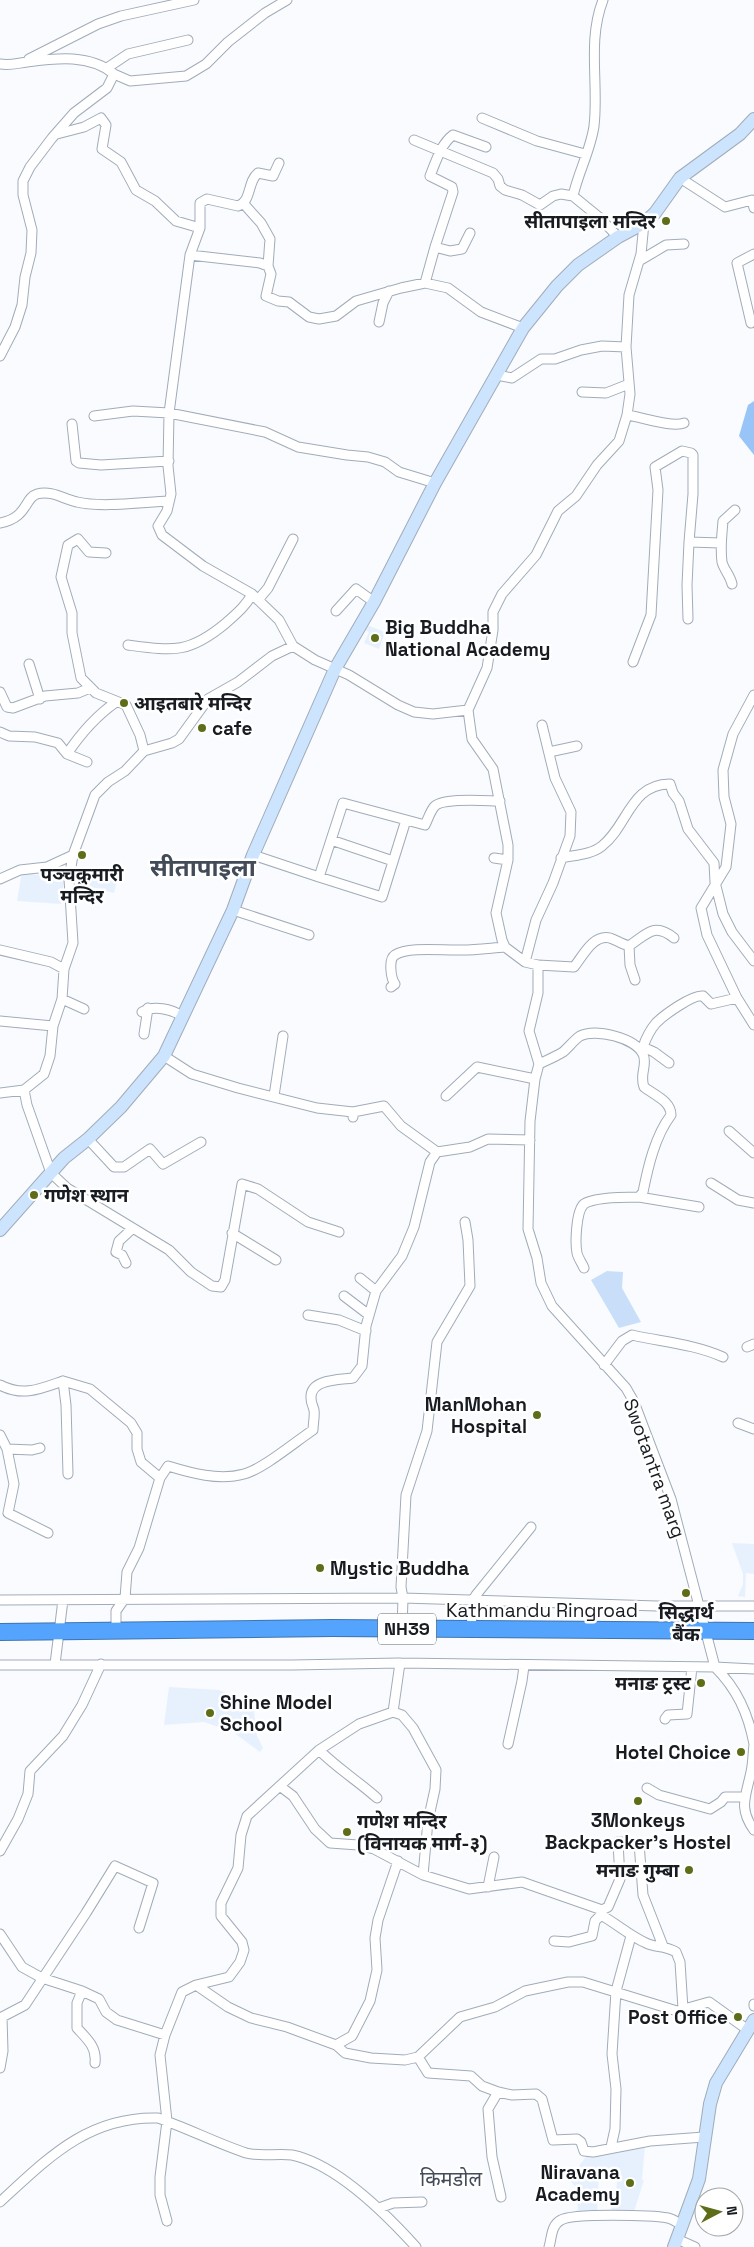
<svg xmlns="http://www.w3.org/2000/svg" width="754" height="2247" font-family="'Space Grotesk','Noto Sans Devanagari',sans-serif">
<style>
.built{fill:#e7f1fe}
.green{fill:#c9dff9}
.forest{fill:#99c4f7}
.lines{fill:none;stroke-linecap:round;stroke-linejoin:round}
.street-casing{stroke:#a1acb9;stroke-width:11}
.secondary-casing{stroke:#a1acb9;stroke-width:14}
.highway-casing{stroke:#3f74b0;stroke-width:18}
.street{stroke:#fff;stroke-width:9}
.secondary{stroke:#cce4fe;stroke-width:12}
.highway{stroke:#54a4fd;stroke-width:16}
.poi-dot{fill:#5d6d18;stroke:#fff;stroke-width:2}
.labels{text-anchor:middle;stroke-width:5;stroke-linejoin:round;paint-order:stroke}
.shield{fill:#fff;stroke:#5d6064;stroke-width:1}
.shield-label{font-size:18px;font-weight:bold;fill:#181c21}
.poi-label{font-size:19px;font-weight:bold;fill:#181c21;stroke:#fff;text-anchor:end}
.street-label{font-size:19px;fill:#181c21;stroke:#fff}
.neighbourhood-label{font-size:20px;fill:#424b57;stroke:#fff}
.district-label{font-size:24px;font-weight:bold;fill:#424b57;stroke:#fff}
</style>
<rect width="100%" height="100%" fill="#f9fbfe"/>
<path class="built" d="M 367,625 L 385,632 L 379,649 L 364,643 L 369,632 L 365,630 Z
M 79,868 L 119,874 L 114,893 L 90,887 L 87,890 L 77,890 Z
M 51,871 L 65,872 L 61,904 L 17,901 L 22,872 L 36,875 Z
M 732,1543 L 754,1544 L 754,1574 L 746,1573 L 745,1597 L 738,1596 L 743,1584 L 743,1574 Z
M 169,1687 L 219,1690 L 253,1704 L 257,1736 L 263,1748 L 260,1752 L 233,1732 L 204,1722 L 164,1725 Z
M 637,2145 L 645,2146 L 642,2180 L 644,2180 L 632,2218 L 610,2213 L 616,2192 L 618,2172 L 599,2174 L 597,2213 L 578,2214 L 577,2188 L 569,2180 L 587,2155 Z"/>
<path class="green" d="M 607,1271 L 623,1272 L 622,1288 L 641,1322 L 619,1328 L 591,1280 Z"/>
<path class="forest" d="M 754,401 L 754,455 L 739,436 L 748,405 Z"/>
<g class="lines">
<g class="street-casing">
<path id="street" d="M 603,0 C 587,41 599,84 594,126 C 591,149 578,173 573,196 L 600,218 L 618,237
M 29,59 L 98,24 L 121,16 L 194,0
M 0,64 C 10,66 18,63 27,62 C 57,58 90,54 114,74 L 107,88 L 74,113 L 52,138 L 30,167 L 23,181 L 23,195 L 32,230 L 31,253 L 25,277 L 22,305 L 15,327 L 0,356
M 107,68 L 128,54 L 188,40
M 114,74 L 130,81 L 186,76 L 206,64 L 228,42 L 265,13 L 287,0
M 482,118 L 537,141 L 585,154
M 57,134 L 84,127 L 101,118 L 106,125 L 102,149 L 121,162 L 136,190 L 155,201 L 176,221 L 200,228
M 414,140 L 493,173 L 498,179 L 500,186 L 505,190 L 522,195 L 540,205 L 553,196 L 561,194 L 573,196
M 680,178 L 725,207 L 752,200 L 754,208
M 244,204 L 261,223 L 270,239 L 268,266
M 644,223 L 641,254 L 629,295 L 626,347 L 630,394 L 627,415 L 619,441 L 597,465 L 576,496 L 558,511 L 536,555 L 502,594 L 493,612 L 493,630 L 487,668 L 468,710 L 472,739 L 493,769 L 508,845 L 508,860 L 496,913 L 502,940 L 505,947 L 525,962 L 538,965 L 538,993 L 529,1031 L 539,1064 L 535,1079 L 530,1121 L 528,1229 L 537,1258 L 541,1283 L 552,1306 L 626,1388 L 634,1402 L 671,1499 L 715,1667 C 737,1689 748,1713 754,1744
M 435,247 L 450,251 L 462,249 L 470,233
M 190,255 L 200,228 L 200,203 L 207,199 L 238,206 C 252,201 247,182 258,173 L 273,176 L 279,163
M 639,261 L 666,245 L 684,244
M 425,283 L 435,247 L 453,192 L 452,187 L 430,176 C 436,161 441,144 453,135 L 486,147
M 379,322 L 383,303 L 389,291
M 751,323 L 737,263 L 754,254
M 497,375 L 512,378 L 541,359 L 555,359 L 581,350 L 602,346 L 626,347
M 582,392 L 606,393 L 629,384
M 627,415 C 642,417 673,428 684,423
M 94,416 L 133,411 L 169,413 L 265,432 L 298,447 L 347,455 L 368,457 L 385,462 L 399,472 L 435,483
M 72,424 L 76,461 L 79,463 L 101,465 L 169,461
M 0,523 C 28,518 24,498 37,494 C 52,490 63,499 77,502 C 102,508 143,502 169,501
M 732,584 C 730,575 724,570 722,562 C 720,548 722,534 723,521 L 735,510
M 258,600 L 268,588 L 293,539
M 336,611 L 356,589 L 374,602
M 688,619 L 687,585 L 689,542
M 128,645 C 173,651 189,654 226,623 C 236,614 246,606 252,594
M 633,662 L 651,615 L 658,490 L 655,467 L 682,451 L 691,453 L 693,455 L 693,494 L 689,542 L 721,543
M 29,664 L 40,699
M 0,692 L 7,707 L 13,708 L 45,696 L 78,693 L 90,688
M 754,695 L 733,734 L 723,770 L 724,797 L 731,824 L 726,867 L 701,908 L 707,935 L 737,998 L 754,1025
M 468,710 L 433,714 L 414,712 L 398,705 L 349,675 L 315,660 L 293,646 L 279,620 L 252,594 L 203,566 L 162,535 L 158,526 L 167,511 L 171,494 L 168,466 L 169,413 L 190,255 L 260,263 L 268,266 L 271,274 L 266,296 L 278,301 L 289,302 L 309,317 L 319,319 L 336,316 L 356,301 L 401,288 L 425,283 L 448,288 L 481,312 L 523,328
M 0,732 L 9,736 L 35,737 L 58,743 L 67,754 L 87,762 L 67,754 C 81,733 96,716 116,702
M 144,751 L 172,743 L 179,739 L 208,699 L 238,682 L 272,656 L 293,646
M 549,752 L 577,746
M 406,820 L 382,897 L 319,877 L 343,803 L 425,825 C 428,819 430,812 434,807 C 442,797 487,801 500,801
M 331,840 L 393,861
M 253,855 L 319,877
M 494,858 L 508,860
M 561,858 C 574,855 591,855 602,846 C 628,826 630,784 670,784 L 673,793 L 679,801 L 688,829 L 714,863 L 715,882 L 723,914 L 732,932 L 754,961
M 0,879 L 20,870 L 47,867 L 73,855
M 233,910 L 309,935
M 629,946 L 630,965 L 635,980
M 0,950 L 51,962 L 64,969
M 525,962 L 536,920 L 553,883 L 570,836 L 571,812 L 555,778 L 542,725
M 538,965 L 574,967 C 583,956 593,934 610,938 C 616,940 622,944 629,946 C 647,934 654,922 674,938
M 391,987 L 395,984 C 391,979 388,959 395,955 C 409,946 445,951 462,950 C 476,950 491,948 505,947
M 62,999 L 84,1009
M 142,1012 C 154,1005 171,1009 182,1016
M 0,1021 L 53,1026
M 144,1034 L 148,1008
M 643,1047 C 646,1038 650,1030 656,1023 C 664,1015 693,994 703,996 L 711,1004 L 737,998
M 640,1049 L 643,1047 L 654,1052 L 669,1063
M 164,1056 L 192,1074 L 238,1088 L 317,1108 L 353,1112 L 353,1117
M 539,1064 C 547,1060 555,1057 563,1052 C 569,1047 574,1040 580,1036 C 596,1028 635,1038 643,1054 C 648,1065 639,1074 644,1087 C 654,1095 671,1101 671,1115 C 655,1136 648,1167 643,1192 L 639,1197 C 627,1197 594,1197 584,1204 C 576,1211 575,1243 577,1253 C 578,1258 582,1263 584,1268
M 24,1090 L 27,1105 L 51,1173 L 67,1188 L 169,1250 L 191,1272 L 212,1286 L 221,1287 L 225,1280 L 242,1184 L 258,1189 L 308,1222 L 339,1232
M 0,1093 L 24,1090 L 44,1074 L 50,1056 L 53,1026 L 62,999 L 64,969 L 73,943 L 69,879 L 73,855 L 95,795 L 108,782 L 125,771 L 144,751 L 140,735 L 126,705 L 96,693 L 81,678 L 72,633 L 72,613 L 61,577 L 68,545 L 78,539 L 89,552 L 106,553
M 274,1096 L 283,1036
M 446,1096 L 477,1067 L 535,1079
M 353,1112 L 384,1106 L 401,1126 L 437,1152
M 729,1131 L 754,1153
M 88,1139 L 114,1167 L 124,1167 L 150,1149 L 163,1164 L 201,1142
M 711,1183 L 738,1200 L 754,1203
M 639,1197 L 699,1207
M 232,1233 L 276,1260
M 126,1263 L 122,1255 L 116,1252 L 119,1241 L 133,1228
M 360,1278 L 376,1291
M 344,1296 L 369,1315
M 308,1315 L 339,1320 L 366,1331
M 747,1347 L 754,1344
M 604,1365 L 622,1341 L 632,1335 C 663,1342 694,1344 723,1357
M 0,1385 C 23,1397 40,1389 63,1381
M 738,1423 L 754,1429
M 0,1435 L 7,1449 L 14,1484 L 8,1513 L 48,1533
M 7,1449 L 32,1450 L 40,1448
M 68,1474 L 66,1405 L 63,1381 L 90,1389 L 131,1423 L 137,1433 L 137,1449 L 141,1462 L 160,1478
M 0,1600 L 403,1598 L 657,1606 L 754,1606
M 402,1629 L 403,1598 L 401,1587 L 406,1495 L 427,1431 L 437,1342 L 470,1286 L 468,1240 L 465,1222
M 471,1630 L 473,1600 L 476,1595 L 531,1527
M 116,1631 L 116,1611 L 125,1598 L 127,1572 L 139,1548 L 160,1478 L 168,1466 C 191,1473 219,1481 244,1474 C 263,1469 295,1442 313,1430 C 313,1424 315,1416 314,1410 C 313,1406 311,1403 311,1398 C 310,1379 339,1380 353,1378 L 362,1366 L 366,1326 L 376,1291 L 402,1256 L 414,1227 L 430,1162 L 437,1152 L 470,1147 L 488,1139 L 530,1140
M 55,1664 L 63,1600
M 0,1665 L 292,1665 L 400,1663 L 715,1667 L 754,1669
M 393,1712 L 402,1715 L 413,1728 L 436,1770 L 435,1789 L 428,1821 L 423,1875
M 665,1719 L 668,1715 L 687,1714 L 692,1667
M 508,1744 L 522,1681 L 524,1666
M 754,1744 C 753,1753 753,1763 751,1772 C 746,1796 738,1808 754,1830
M 319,1750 C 337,1768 358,1781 377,1798
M 281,1787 L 293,1796 L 315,1829 L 330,1843 L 358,1845 L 374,1849 L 423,1875 L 469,1889 L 522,1882 L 602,1910 L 601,1915 C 617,1924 630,1936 646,1943 C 656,1948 664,1945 676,1952 L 680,1962 L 683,2009
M 647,1788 L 659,1795 L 710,1809 L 721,1802 L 725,1797 L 744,1797
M 0,1851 L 18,1819 L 28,1794 L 30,1771 L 63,1736 L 82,1705 L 101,1664
M 488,1887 L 494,1857
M 602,1910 L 608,1907 L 620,1879 L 618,1842 L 639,1843 L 643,1895 L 663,1946
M 0,1934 L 22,1967 L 42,1978 L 82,1991 L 99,1999 L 106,2012 L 117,2020 L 165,2035
M 554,1941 L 569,1942 L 592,1936 L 595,1921 L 601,1915
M 196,1985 L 229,1977 L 240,1962 L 244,1950 L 242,1942 L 221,1916 L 221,1903 L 238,1868 L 241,1835 L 247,1816 L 319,1750 L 359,1724 L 393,1712 L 400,1663
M 82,1991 L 77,2003 L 77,2028 C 87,2039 97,2047 95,2063
M 754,2004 L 754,2006
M 336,2045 L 352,2036 L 370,2001 L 377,1970 L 375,1938 L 378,1920 L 398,1861
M 418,2057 L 428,2073 L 471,2076 L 482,2086 L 498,2092 L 512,2095 L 536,2094 L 542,2099 L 553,2140 L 577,2139 L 581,2142 L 584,2151 L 593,2152 L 650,2141 L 704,2137
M 0,2068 L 3,2051 L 2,2017 L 25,2005 L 86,1913 L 115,1866 L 153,1883 L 139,1928
M 498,2092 L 488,2109 L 492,2157 L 501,2197
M 611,2147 L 615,2129 L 616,2089 L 612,2054 L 616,1991 L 631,1936
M 0,2202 C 48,2158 88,2116 158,2118 C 187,2128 216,2143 246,2153 C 260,2157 277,2153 292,2155 C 336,2164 387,2215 416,2247
M 379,2208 L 393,2203 L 422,2202
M 167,2221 L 160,2195 L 160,2177 L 167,2121 L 160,2055 L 165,2035 L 182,1992 L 196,1985 L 228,2007 L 251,2018 L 287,2027 L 336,2045 L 345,2053 L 371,2058 L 405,2060 L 418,2057 L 460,2017 L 495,2007 L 525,1991 L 568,1982 L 583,1982 L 677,2011 L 709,2002 L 748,2030
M 677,2239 L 695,2247
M 549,2247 C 552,2237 551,2225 561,2220 C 573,2213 652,2215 668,2218 C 673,2219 678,2223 682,2225"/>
</g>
<g class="secondary-casing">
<path id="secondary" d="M 0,1230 L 64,1158 L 88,1139 L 121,1107 L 164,1056 L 233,910 L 253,855 L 335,669 L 374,602 L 435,483 L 523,328 L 557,286 L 578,265 L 618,237 L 644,223 L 655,213 L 680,178 L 740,134 L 754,119
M 674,2247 L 699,2179 L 710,2104 L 716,2083 L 754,2020"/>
</g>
<g class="highway-casing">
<path id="highway" d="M 0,1632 L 332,1628 L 754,1631"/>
</g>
<use href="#street" class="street"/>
<use href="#secondary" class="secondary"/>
<use href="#highway" class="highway"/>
</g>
<g class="poi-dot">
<circle cx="666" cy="221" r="5"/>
<circle cx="375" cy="638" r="5"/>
<circle cx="124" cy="703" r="5"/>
<circle cx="202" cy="728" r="5"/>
<circle cx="82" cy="855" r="5"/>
<circle cx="34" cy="1195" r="5"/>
<circle cx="537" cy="1415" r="5"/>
<circle cx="320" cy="1568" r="5"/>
<circle cx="686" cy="1593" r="5"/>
<circle cx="701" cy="1683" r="5"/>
<circle cx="210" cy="1713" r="5"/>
<circle cx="741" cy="1752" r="5"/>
<circle cx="638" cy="1801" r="5"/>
<circle cx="347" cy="1832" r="5"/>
<circle cx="689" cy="1870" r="5"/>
<circle cx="738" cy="2017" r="5"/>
<circle cx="630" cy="2183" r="5"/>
</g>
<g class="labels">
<rect class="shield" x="378" y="1613.5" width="58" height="31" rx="4"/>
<g class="shield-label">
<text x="407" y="1635">NH39</text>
</g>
<g class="poi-label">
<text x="656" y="228">सीतापाइला मन्दिर</text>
<text x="385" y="634" text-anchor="start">Big Buddha<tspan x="385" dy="22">National Academy</tspan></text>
<text x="134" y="710" text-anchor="start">आइतबारे मन्दिर</text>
<text x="212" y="735" text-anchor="start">cafe</text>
<text x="82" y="881" text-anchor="middle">पञ्चकुमारी<tspan x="82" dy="22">मन्दिर</tspan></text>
<text x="44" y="1202" text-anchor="start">गणेश स्थान</text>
<text x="527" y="1411">ManMohan<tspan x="527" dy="22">Hospital</tspan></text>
<text x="330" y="1575" text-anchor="start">Mystic Buddha</text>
<text x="686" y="1619" text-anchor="middle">सिद्धार्थ<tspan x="686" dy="22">बैंक</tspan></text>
<text x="691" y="1690">मनाङ ट्रस्ट</text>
<text x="220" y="1709" text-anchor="start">Shine Model<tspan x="220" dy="22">School</tspan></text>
<text x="731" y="1759">Hotel Choice</text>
<text x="638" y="1827" text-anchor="middle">3Monkeys<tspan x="638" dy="22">Backpacker's Hostel</tspan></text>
<text x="357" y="1828" text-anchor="start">गणेश मन्दिर<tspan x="357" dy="22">(विनायक मार्ग-३)</tspan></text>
<text x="679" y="1877">मनाङ गुम्बा</text>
<text x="728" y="2024">Post Office</text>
<text x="620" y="2179">Niravana<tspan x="620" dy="22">Academy</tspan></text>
</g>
<g class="street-label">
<text transform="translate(655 1468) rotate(70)" y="7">Swotantra marg</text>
<text x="542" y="1617">Kathmandu Ringroad</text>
</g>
<g class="neighbourhood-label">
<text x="451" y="2186">किमडोल</text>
</g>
<g class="district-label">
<text x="203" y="876">सीतापाइला</text>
</g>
</g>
<g transform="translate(719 2212) rotate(84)"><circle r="24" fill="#ffffff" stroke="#a3a4a6"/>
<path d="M0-4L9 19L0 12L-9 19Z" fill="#5d6d18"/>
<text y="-8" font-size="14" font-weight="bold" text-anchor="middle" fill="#181c21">N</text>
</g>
</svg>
